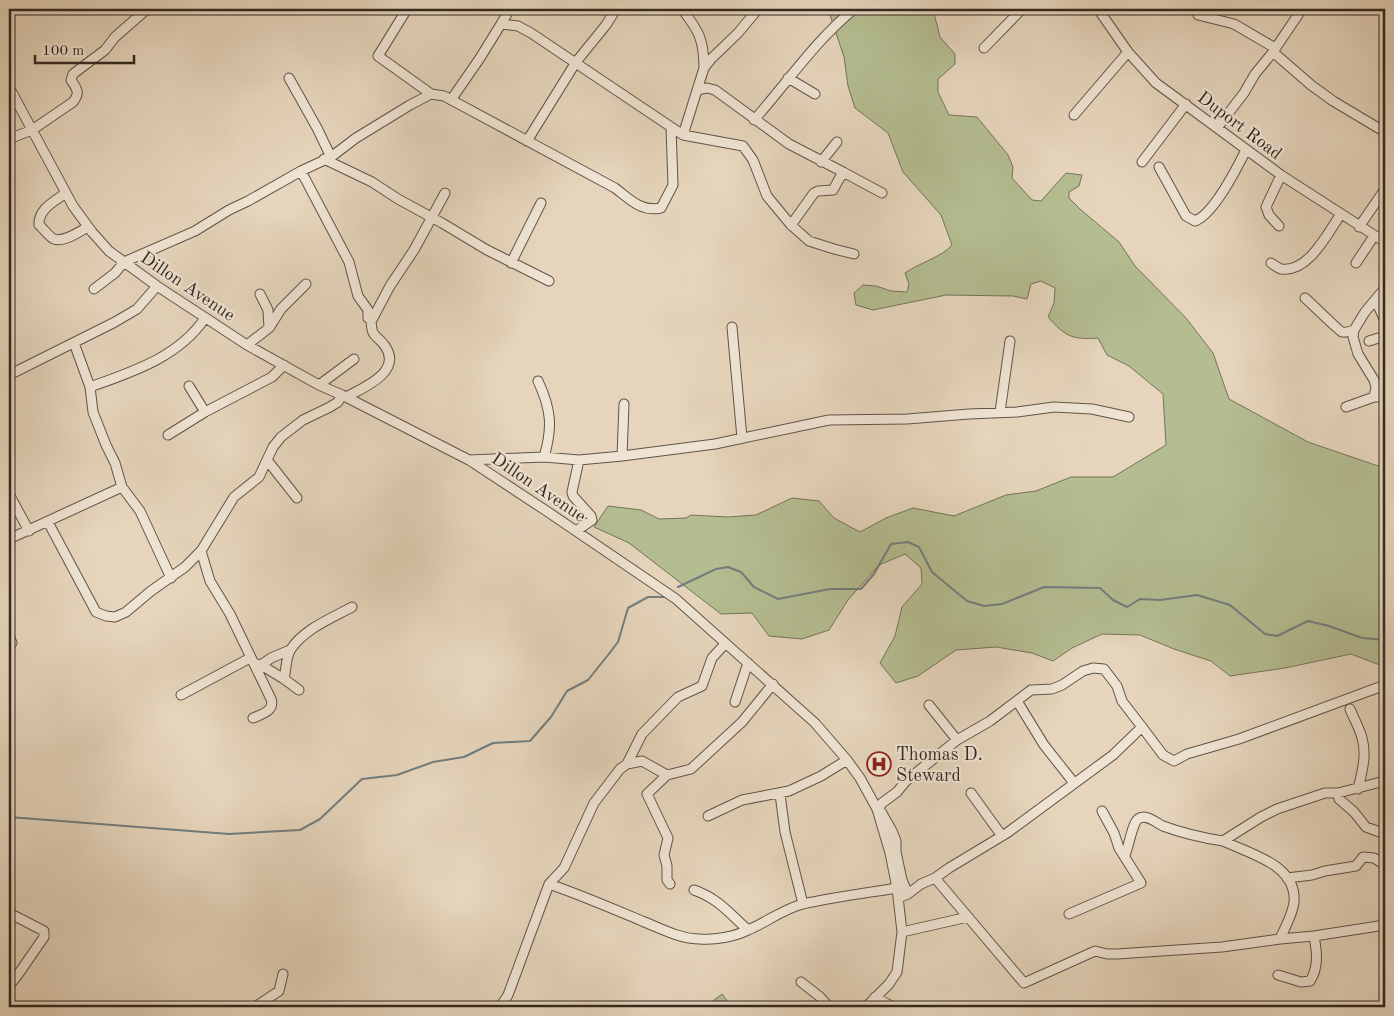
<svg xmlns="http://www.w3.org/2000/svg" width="1394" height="1016" font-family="'Old Standard TT',serif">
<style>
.green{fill:#b4bd91;stroke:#747359}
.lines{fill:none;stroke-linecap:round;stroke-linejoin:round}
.stream{stroke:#727e7e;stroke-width:2}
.minor-casing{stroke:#605448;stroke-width:11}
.minor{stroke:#efe4d3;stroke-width:9}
.labels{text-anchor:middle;stroke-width:4.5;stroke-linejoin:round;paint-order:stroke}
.street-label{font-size:18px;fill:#332921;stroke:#efe4d3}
.poi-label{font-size:18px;fill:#332921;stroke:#efe4d3;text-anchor:start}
</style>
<rect width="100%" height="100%" fill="#e6d5bc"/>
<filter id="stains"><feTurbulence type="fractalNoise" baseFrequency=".004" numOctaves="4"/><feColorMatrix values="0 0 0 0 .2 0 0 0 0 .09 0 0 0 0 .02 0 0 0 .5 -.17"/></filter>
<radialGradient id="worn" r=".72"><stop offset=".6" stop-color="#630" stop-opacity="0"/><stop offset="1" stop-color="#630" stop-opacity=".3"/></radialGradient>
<path class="green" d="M 828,9 L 933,9 L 940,37 L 955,54 L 955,64 L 938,79 L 938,92 L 949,115 L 977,117 L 1008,155 L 1013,167 L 1012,178 L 1032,200 L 1041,201 L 1066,173 L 1082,175 L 1079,186 L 1069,192 L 1069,198 L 1080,209 L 1119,242 L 1135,266 L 1186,318 L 1213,353 L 1229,399 L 1308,442 L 1381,467 L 1385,466 L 1385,667 L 1351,654 L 1285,668 L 1230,676 L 1211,661 L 1174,649 L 1140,635 L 1102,634 L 1072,648 L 1053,661 L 1032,653 L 996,647 L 956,650 L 918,676 L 896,683 L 880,663 L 895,636 L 902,607 L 922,584 L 921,568 L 905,554 L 879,565 L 848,600 L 829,630 L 802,639 L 769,636 L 752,613 L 721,614 L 629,543 L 594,527 L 608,506 L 641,510 L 659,519 L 686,518 L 691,515 L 728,517 L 756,515 L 792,498 L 819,501 L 834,518 L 860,532 L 886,518 L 913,508 L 954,516 L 1006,495 L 1036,491 L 1071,477 L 1113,477 L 1166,445 L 1163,394 L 1129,366 L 1107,355 L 1098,338 C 1071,340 1065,336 1048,317 L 1054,303 L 1055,288 L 1041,281 L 1031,284 L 1027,299 L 1013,296 L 946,295 L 873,310 L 856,305 L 854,293 L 863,285 L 876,286 L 891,291 L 907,292 L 909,284 L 905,273 C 919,263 942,257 952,245 L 941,215 L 903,172 L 888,133 L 855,108 L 848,86 L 844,57 Z
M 722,994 L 732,1007 L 705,1007 Z"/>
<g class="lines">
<path class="stream" d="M 678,587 L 716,569 L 728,567 L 741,572 L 754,587 L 778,599 L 830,589 L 861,589 L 874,574 L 891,544 L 908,542 L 919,547 L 932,572 L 967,601 L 984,606 L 1002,604 L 1044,587 L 1100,588 L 1113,600 L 1127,607 L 1140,599 L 1160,600 L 1197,595 L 1230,605 L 1265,634 L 1277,636 L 1308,621 L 1329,626 L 1362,638 L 1385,640
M 9,817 L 229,834 L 300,830 L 320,819 L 362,779 L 397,775 L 433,762 L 464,757 L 493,743 L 530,741 L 551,717 L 567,691 L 588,680 L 608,655 L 618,642 L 628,608 L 648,597 L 666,597"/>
<g class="minor-casing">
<path id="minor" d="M 407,9 L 378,56 L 431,94
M 682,9 C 699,31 704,40 704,68
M 1098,9 L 1128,52 L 1156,83 L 1281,175 L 1385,242
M 1198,15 L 1234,24 L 1275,48
M 501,24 L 510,9
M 984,48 L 1022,9
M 1273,52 L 1311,85 L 1333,101 L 1385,132
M 289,78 L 317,128 L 331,157
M 788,78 L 815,94
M 9,87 L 73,206 L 92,232 L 109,251 L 157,286 L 247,345 L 319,385 L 342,395 L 469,460 L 545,510 L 676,599 L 815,723 L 847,760 L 860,778 L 877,809 L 890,853 L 897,888 L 902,932 L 897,972 L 889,984 L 866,1007
M 697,90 L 707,88 L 715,90 L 789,144 L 843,172 L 833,190 L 818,191 L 814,193 L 791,225
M 451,100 L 480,58 L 501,24 L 518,26 L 531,33 L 683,135 L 743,146 L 753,160 L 767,196 L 791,225 L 809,241 L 834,249 L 854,254
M 1074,115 L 1128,52
M 754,120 C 787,83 815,41 854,9
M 1217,128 L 1244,93 L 1255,74 L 1273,52 L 1302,9
M 683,135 L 704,68 L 711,59 L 738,33 L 758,9
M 9,139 L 32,130 L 73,102 C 81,92 76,88 71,80 L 73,74 L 105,50 L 115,37 L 147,9
M 527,141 L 576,62 L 606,25 L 616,9
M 324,159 L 372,182 L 398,199 L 442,223 L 487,250 L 549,281
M 821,162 L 837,142
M 1142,162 L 1186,104
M 1159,167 L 1186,216 L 1195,221 C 1214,214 1237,168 1246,150
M 301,171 L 349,262 L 358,296 L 368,310 L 368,318 L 371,320 C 372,340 376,333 385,346 C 403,372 363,388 346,397
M 843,172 L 882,193
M 66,193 C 55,201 38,209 39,225 C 44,229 49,237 54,239 C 64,243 80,231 88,227
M 1279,226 L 1269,215 L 1266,207 L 1281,175
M 1359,227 L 1385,189
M 511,263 L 541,203
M 1271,263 C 1274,265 1278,268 1281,269 C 1309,273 1328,232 1341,214
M 1356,263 L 1374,236
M 94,289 L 115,273 L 124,262 L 195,231 L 229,210 L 248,201 L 301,171 L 331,157 L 356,138 L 410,105 L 431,94 L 444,96 L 615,188 C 631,200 641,212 661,208 L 673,185 L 671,128
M 260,294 L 268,310 L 269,328
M 1305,298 C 1311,303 1339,331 1342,332 C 1346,333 1351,331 1354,330
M 1376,301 L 1385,321
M 371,320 L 373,318 L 390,286 L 414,250 L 445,193
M 732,327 L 742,438
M 1369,341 L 1385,336
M 247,345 L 269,328 L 281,309 L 306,284
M 9,375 L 115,322 L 137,309 L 157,286
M 538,381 C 551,409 553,427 544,457
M 319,385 L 354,359
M 189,386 L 205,412
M 90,387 C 132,372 179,357 205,318
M 1374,397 L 1385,397
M 1346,407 L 1374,397 L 1376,387 L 1374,380 L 1358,354 L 1353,337 L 1354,330 L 1365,312 L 1385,288
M 1000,412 L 1010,341
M 168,435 L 205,412 L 272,377 L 284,365
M 622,456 L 624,404
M 267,460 L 297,498
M 469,460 L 544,457 L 579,460 L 622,456 L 715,444 L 829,420 L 907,419 L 969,414 L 1017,412 L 1054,407 L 1092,409 L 1129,417
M 122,487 L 140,511 L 171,578
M 9,494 L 29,531
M 48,522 L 96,612 L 106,616 L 115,617 L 126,612 L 151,591 L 185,567 L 201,551 L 234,497 L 259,477 L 273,447 L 281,437 L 303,420 L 330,407 L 338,402 L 342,395
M 576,531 L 592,520 L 591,516 L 573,496 L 572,492 L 579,460
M 9,539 L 122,487 L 115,463 L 106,445 L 93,412 L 90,387 L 74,343
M 201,551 L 210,581 L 230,614 L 271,699 C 275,711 262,714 253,718
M 9,636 L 12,643
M 254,663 L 261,665 L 271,658 L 290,650
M 261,665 L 284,679
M 299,690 L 284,679 C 286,670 286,656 291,649 C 304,629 332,618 352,607
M 181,695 L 250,658
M 1017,701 L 1044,745 L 1074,783
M 735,702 L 748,663
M 929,705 L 957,740
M 1350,709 C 1354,719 1360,729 1362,738 C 1367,755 1362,772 1358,789
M 627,764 L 642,734 L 678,697 L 702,686 L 712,658 L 725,644
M 971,793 L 1002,836
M 1338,793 L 1339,799 L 1354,812 L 1366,827 L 1385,834
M 780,794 L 785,832 L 803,904
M 708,816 L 742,800 L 789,791 L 821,776 L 847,760
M 1223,841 C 1251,854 1297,865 1294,902 C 1293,914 1285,927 1280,939
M 1125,855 C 1129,846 1132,824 1138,819 C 1146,813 1156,823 1163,826 C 1182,833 1203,838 1223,841 L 1261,817 L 1277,809 L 1325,793 L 1338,793 L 1385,781
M 935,878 L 968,917
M 1287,878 L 1312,875 L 1325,871 L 1356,866 L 1363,857 L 1374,858 L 1385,865
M 549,884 C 581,895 611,908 642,921 C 660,928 680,939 700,939 C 715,940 734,937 748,930 C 767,922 783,909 803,904 C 834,897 866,893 897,888
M 670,884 L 667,880 L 667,866 L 664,855 L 668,838 L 647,794 L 667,775 L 691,769 L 742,722 L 773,684
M 694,890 C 719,899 729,913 748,930
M 908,894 L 902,880 L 896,852 L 896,841 L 892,831 L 879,808 L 882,803 L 897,792 L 906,781 L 957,740 L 990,721 L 1031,690 L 1052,689 L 1062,685 L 1083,671 L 1093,668 L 1104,669 L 1117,686 L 1122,701 L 1142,727
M 898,898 L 908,894 L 921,884 L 935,878 L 949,868 L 1007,833 L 1113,755 L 1142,727 L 1163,755 L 1174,761 L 1187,754 L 1239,739 L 1385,685
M 9,913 L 44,931 L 44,937 L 17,976 L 9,986
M 1069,914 L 1141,883 L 1119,848 L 1114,833 L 1102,811
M 902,932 L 968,917 L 1024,983 L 1095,951 L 1107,954 L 1117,954 L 1222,947 L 1280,939 L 1314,936 L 1385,925
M 1278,975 L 1301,982 L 1310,981 C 1319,967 1317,952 1314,936
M 801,982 L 819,996 L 829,1007
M 875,997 L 893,1007
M 255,1007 L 279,991 L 283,974
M 500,1007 L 508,995 L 549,884 L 564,868 L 594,803 L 620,769 L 627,764 L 642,761 L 667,775"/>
</g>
<use href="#minor" class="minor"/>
</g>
<defs>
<g id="hospital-ring" transform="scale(1.25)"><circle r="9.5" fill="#efe4d3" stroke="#8f2418" stroke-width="1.5"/><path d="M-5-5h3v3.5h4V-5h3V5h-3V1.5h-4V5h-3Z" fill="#8f2418"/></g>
</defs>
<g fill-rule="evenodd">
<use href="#hospital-ring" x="879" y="764"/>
</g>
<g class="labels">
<g class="street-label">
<text transform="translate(1240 125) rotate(37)" y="6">Duport Road</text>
<text transform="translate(188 286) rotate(34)" y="6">Dillon Avenue</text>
<text transform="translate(539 487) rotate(34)" y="6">Dillon Avenue</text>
</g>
<g class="poi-label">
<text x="896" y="760">Thomas D.<tspan x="896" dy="21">Steward</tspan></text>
</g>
</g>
<rect width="1394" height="1016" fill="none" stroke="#e6d5bc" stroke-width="30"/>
<rect x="10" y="10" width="1374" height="996" fill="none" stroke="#332921" stroke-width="2.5"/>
<rect x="15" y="15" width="1364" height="986" fill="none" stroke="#332921"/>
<path d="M35 55v8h99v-8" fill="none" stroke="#332921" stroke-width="2.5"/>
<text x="42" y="55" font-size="15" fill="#332921" stroke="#efe4d3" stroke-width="4" paint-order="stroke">100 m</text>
<rect width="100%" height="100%" filter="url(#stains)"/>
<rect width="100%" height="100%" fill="url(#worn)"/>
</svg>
